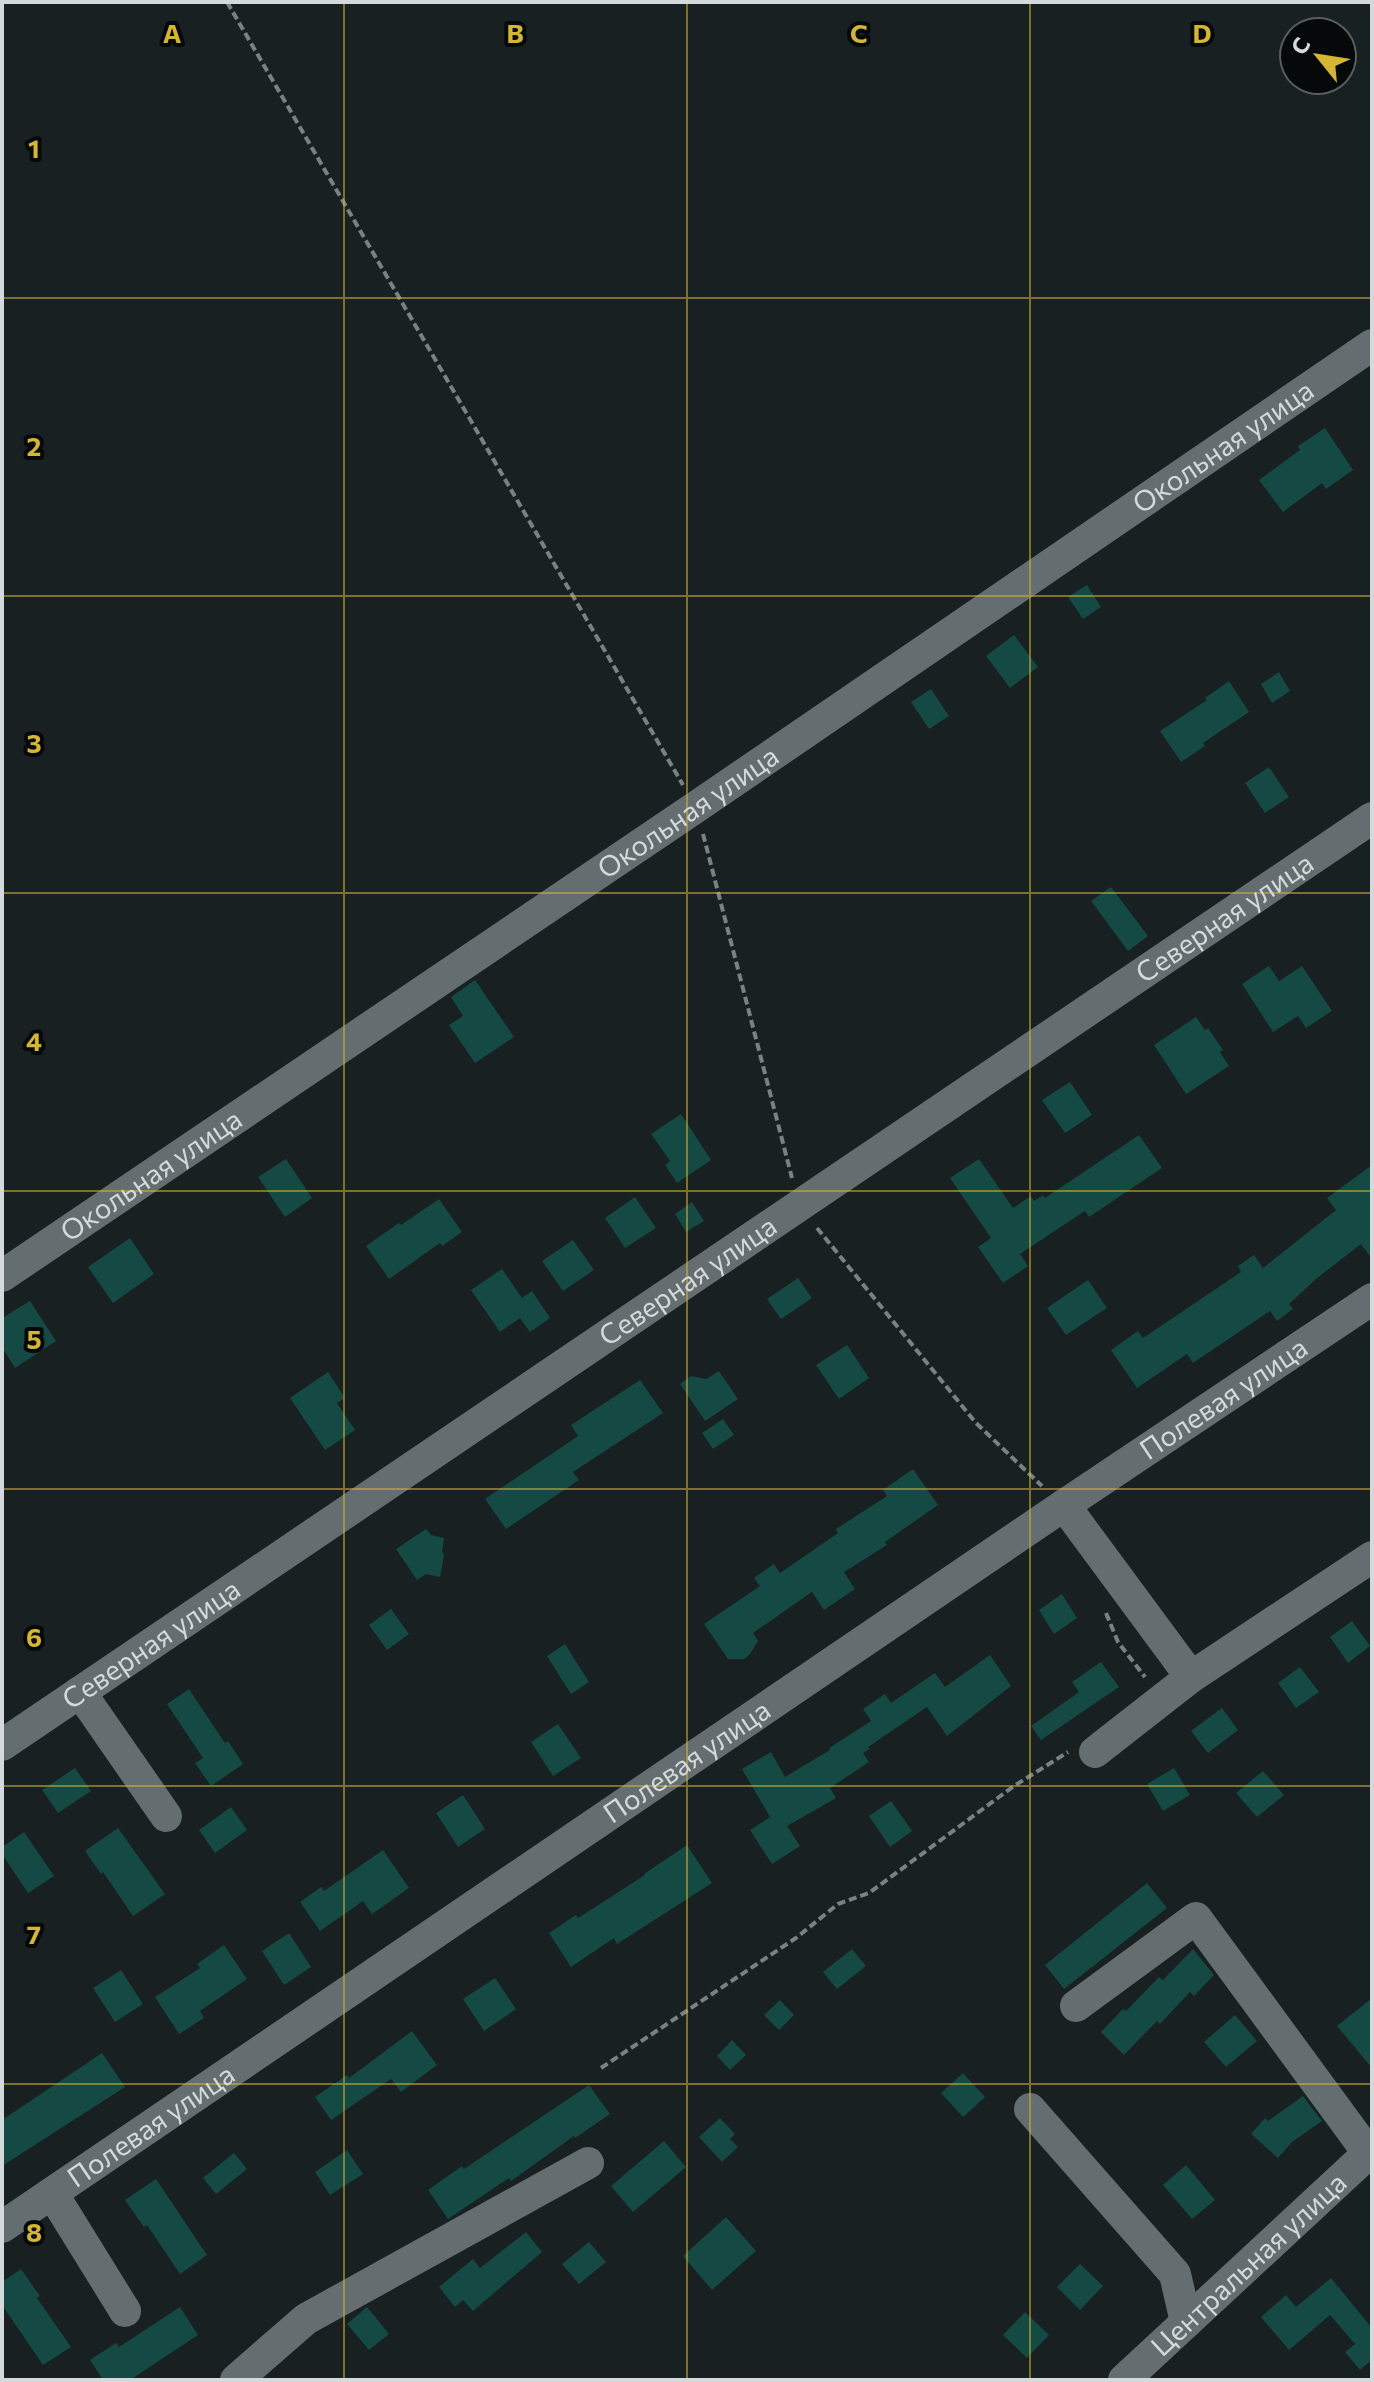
<svg xmlns="http://www.w3.org/2000/svg" width="1374" height="2382" font-family="Commissioner,sans-serif">
<style>
.building{fill:#154943}
.lines{fill:none;stroke-linecap:round;stroke-linejoin:round}
.path{stroke:#7a8182;stroke-width:4;stroke-dasharray:8 4;stroke-linecap:butt}
.minor{stroke:#646e70;stroke-width:32}
.grid{fill:none;stroke:#d5b534;stroke-width:2;stroke-opacity:0.55}
.labels{text-anchor:middle;stroke-width:8;stroke-linejoin:round;paint-order:stroke}
.street-label{font-size:28px;fill:#d4dadb;stroke:#06090a}
.grid-label{font-size:26px;text-anchor:middle;font-weight:bold;fill:#d5b534;stroke:#06090a;stroke-width:8;stroke-linejoin:round;paint-order:stroke}
</style>
<rect width="100%" height="100%" fill="#182022"/>
<path class="building" d="M 1325,428 L 1353,470 L 1326,489 L 1322,483 L 1283,512 L 1259,480 L 1300,450 L 1298,446 Z
M 1087,585 L 1101,607 L 1083,619 L 1068,597 Z
M 1014,635 L 1038,667 L 1010,688 L 986,656 Z
M 1279,672 L 1290,691 L 1272,703 L 1261,684 Z
M 1229,681 L 1249,712 L 1203,743 L 1205,746 L 1181,762 L 1160,731 L 1207,700 L 1205,698 Z
M 931,689 L 949,716 L 929,729 L 911,702 Z
M 1269,767 L 1289,797 L 1265,813 L 1245,783 Z
M 1111,887 L 1148,936 L 1128,951 L 1091,901 Z
M 1269,966 L 1279,981 L 1302,966 L 1332,1011 L 1306,1028 L 1298,1016 L 1273,1032 L 1242,984 Z
M 475,980 L 514,1037 L 475,1063 L 449,1025 L 463,1016 L 451,997 Z
M 1196,1017 L 1205,1030 L 1208,1028 L 1223,1050 L 1220,1052 L 1229,1066 L 1186,1094 L 1154,1045 Z
M 1070,1082 L 1092,1115 L 1065,1133 L 1042,1100 Z
M 681,1114 L 711,1160 L 677,1183 L 665,1165 L 670,1161 L 651,1134 Z
M 1139,1135 L 1162,1168 L 1089,1217 L 1085,1211 L 1020,1254 L 1028,1266 L 1003,1283 L 978,1247 L 991,1238 L 950,1178 L 979,1159 L 1013,1208 L 1031,1196 L 1034,1201 L 1043,1195 L 1045,1198 Z
M 286,1159 L 312,1198 L 285,1217 L 258,1177 Z
M 1372,1165 L 1372,1259 L 1361,1244 L 1316,1279 L 1289,1304 L 1293,1309 L 1277,1321 L 1270,1311 L 1193,1363 L 1187,1354 L 1137,1388 L 1111,1350 L 1138,1331 L 1143,1338 L 1241,1272 L 1238,1266 L 1254,1255 L 1263,1268 L 1336,1210 L 1327,1198 Z
M 635,1197 L 656,1228 L 625,1248 L 605,1218 Z
M 439,1199 L 462,1232 L 442,1246 L 440,1243 L 389,1279 L 366,1246 L 399,1223 L 401,1225 Z
M 692,1202 L 704,1221 L 686,1232 L 675,1214 Z
M 130,1238 L 154,1274 L 113,1303 L 88,1267 Z
M 573,1240 L 594,1270 L 563,1291 L 542,1261 Z
M 502,1269 L 522,1298 L 532,1291 L 550,1318 L 530,1332 L 520,1318 L 500,1332 L 471,1290 Z
M 798,1278 L 812,1298 L 781,1319 L 767,1299 Z
M 1088,1280 L 1107,1308 L 1066,1335 L 1047,1308 Z
M 30,1301 L 56,1341 L 15,1368 L 2,1347 L 2,1318 Z
M 847,1345 L 869,1378 L 839,1399 L 816,1365 Z
M 719,1371 L 738,1399 L 705,1421 L 680,1384 L 691,1376 L 706,1379 Z
M 328,1372 L 345,1398 L 337,1403 L 355,1430 L 325,1450 L 290,1398 Z
M 640,1380 L 663,1413 L 573,1472 L 579,1480 L 506,1529 L 485,1499 L 578,1436 L 571,1425 Z
M 723,1419 L 734,1435 L 713,1449 L 702,1433 Z
M 913,1469 L 938,1505 L 885,1542 L 887,1545 L 844,1572 L 855,1589 L 824,1610 L 812,1592 L 753,1633 L 758,1641 L 750,1654 L 744,1659 L 728,1659 L 704,1624 L 760,1586 L 754,1578 L 774,1564 L 780,1573 L 838,1533 L 836,1529 L 887,1496 L 883,1490 Z
M 426,1529 L 431,1535 L 444,1538 L 442,1552 L 444,1555 L 440,1577 L 426,1574 L 417,1580 L 396,1549 Z
M 1062,1594 L 1077,1618 L 1054,1634 L 1039,1610 Z
M 391,1609 L 409,1634 L 387,1650 L 369,1625 Z
M 1352,1621 L 1370,1646 L 1348,1663 L 1330,1637 Z
M 565,1644 L 589,1682 L 571,1694 L 547,1656 Z
M 990,1655 L 1011,1686 L 947,1736 L 927,1707 L 868,1747 L 870,1749 L 863,1753 L 869,1762 L 830,1788 L 836,1798 L 787,1826 L 800,1846 L 772,1864 L 750,1830 L 770,1817 L 742,1769 L 771,1752 L 785,1777 L 830,1750 L 829,1748 L 871,1721 L 863,1709 L 885,1694 L 891,1703 L 935,1673 L 945,1687 Z
M 1101,1662 L 1119,1687 L 1041,1740 L 1031,1726 L 1079,1692 L 1072,1682 Z
M 1300,1667 L 1319,1692 L 1296,1708 L 1278,1683 Z
M 189,1689 L 225,1743 L 228,1741 L 243,1764 L 211,1786 L 195,1763 L 203,1758 L 167,1704 Z
M 1222,1708 L 1238,1730 L 1208,1753 L 1191,1731 Z
M 558,1724 L 581,1758 L 553,1776 L 531,1742 Z
M 75,1768 L 91,1791 L 58,1813 L 42,1790 Z
M 1174,1768 L 1190,1795 L 1163,1811 L 1147,1784 Z
M 1263,1771 L 1284,1795 L 1257,1817 L 1236,1793 Z
M 463,1795 L 485,1829 L 458,1847 L 436,1813 Z
M 891,1801 L 912,1831 L 890,1847 L 869,1816 Z
M 231,1807 L 247,1830 L 215,1853 L 199,1830 Z
M 118,1828 L 165,1894 L 133,1916 L 103,1872 L 101,1874 L 85,1851 Z
M 24,1832 L 54,1876 L 28,1893 L 2,1854 L 2,1847 Z
M 687,1845 L 712,1883 L 617,1944 L 614,1938 L 571,1967 L 549,1933 L 576,1915 L 578,1918 L 645,1875 L 644,1874 Z
M 383,1850 L 409,1888 L 372,1914 L 363,1901 L 320,1931 L 300,1902 L 321,1887 L 324,1891 Z
M 1147,1883 L 1167,1908 L 1064,1989 L 1045,1965 Z
M 289,1933 L 311,1967 L 284,1985 L 262,1951 Z
M 224,1945 L 247,1979 L 200,2011 L 204,2018 L 179,2034 L 155,1997 L 200,1968 L 197,1964 Z
M 852,1949 L 866,1966 L 837,1989 L 823,1972 Z
M 1193,1949 L 1214,1975 L 1194,1996 L 1190,1992 L 1160,2024 L 1157,2021 L 1124,2055 L 1101,2032 L 1123,2009 L 1126,2011 L 1159,1977 L 1163,1980 Z
M 121,1970 L 143,2004 L 115,2022 L 93,1988 Z
M 495,1978 L 516,2009 L 484,2031 L 463,1999 Z
M 1372,1998 L 1372,2068 L 1337,2026 Z
M 780,2000 L 794,2015 L 779,2030 L 764,2015 Z
M 1235,2015 L 1257,2041 L 1226,2067 L 1204,2042 Z
M 412,2031 L 437,2065 L 401,2092 L 391,2079 L 331,2120 L 315,2097 L 347,2075 L 349,2078 Z
M 732,2040 L 746,2055 L 730,2070 L 717,2056 Z
M 102,2053 L 125,2087 L 2,2166 L 2,2120 Z
M 963,2073 L 985,2097 L 963,2117 L 941,2093 Z
M 589,2085 L 610,2114 L 575,2138 L 574,2136 L 511,2181 L 509,2178 L 448,2219 L 428,2190 L 462,2166 L 464,2169 Z
M 1303,2096 L 1322,2121 L 1292,2142 L 1278,2158 L 1251,2134 L 1265,2118 L 1268,2121 Z
M 720,2118 L 735,2134 L 730,2139 L 738,2147 L 722,2162 L 699,2137 Z
M 664,2141 L 686,2167 L 633,2212 L 611,2186 Z
M 347,2150 L 363,2174 L 330,2195 L 315,2172 Z
M 234,2153 L 247,2169 L 216,2194 L 203,2178 Z
M 1186,2165 L 1215,2200 L 1192,2219 L 1163,2185 Z
M 156,2179 L 207,2255 L 180,2274 L 147,2225 L 144,2227 L 125,2200 Z
M 726,2217 L 756,2251 L 712,2290 L 683,2256 Z
M 526,2232 L 542,2252 L 473,2311 L 463,2300 L 455,2307 L 439,2287 L 473,2259 L 480,2268 Z
M 589,2242 L 606,2262 L 579,2284 L 562,2264 Z
M 1080,2264 L 1103,2286 L 1080,2310 L 1057,2287 Z
M 21,2269 L 40,2296 L 37,2298 L 71,2347 L 43,2365 L 2,2305 L 2,2282 Z
M 1331,2278 L 1372,2328 L 1372,2365 L 1369,2362 L 1360,2370 L 1345,2352 L 1355,2344 L 1330,2315 L 1289,2350 L 1261,2317 L 1286,2295 L 1296,2307 Z
M 180,2307 L 198,2335 L 130,2380 L 103,2380 L 90,2360 L 116,2343 L 119,2347 Z
M 367,2307 L 389,2334 L 369,2350 L 347,2324 Z
M 1025,2312 L 1049,2335 L 1027,2358 L 1003,2335 Z"/>
<g class="lines">
<path class="path" d="M 227,2 L 683,785
M 703,834 L 792,1178
M 817,1228 L 976,1423 L 1042,1486
M 1106,1613 L 1118,1642 L 1145,1677
M 601,2068 L 796,1938 L 838,1904 L 869,1893 L 1014,1786 L 1068,1752"/>
<g class="minor">
<path id="s1" d="M 2,1276 L 696,807 L 1372,345"/>
<path d="M 1064,1505 L 1191,1677 L 1372,1557"/>
<path d="M 80,1692 L 166,1816"/>
<path id="s2" d="M 2,1745 L 1372,818"/>
<path d="M 1095,1752 L 1191,1677"/>
<path d="M 1076,2006 L 1196,1918 L 1372,2158"/>
<path d="M 1030,2109 L 1175,2274 L 1186,2322"/>
<path d="M 52,2193 L 125,2311"/>
<path id="s3" d="M 2,2227 L 1048,1516 L 1372,1299"/>
<path d="M 236,2380 L 306,2319 L 588,2163"/>
<path id="s4" d="M 1124,2380 L 1372,2150"/>
</g>
</g>
<path class="grid" d="M 344,2 L 344,2380M 687,2 L 687,2380M 1030,2 L 1030,2380M 2,298 L 1372,298M 2,596 L 1372,596M 2,893 L 1372,893M 2,1191 L 1372,1191M 2,1489 L 1372,1489M 2,1786 L 1372,1786M 2,2084 L 1372,2084"/>
<g class="labels">
<g class="street-label">
<text dy="10" stroke="none"><textPath href="#s1" startOffset="1476">Окольная улица</textPath></text>
<text dy="10" stroke="none"><textPath href="#s1" startOffset="828">Окольная улица</textPath></text>
<text dy="10" stroke="none"><textPath href="#s2" startOffset="1476">Северная улица</textPath></text>
<text dy="10" stroke="none"><textPath href="#s1" startOffset="180">Окольная улица</textPath></text>
<text dy="10" stroke="none"><textPath href="#s2" startOffset="828">Северная улица</textPath></text>
<text dy="10" stroke="none"><textPath href="#s3" startOffset="1476">Полевая улица</textPath></text>
<text dy="10" stroke="none"><textPath href="#s2" startOffset="180">Северная улица</textPath></text>
<text dy="10" stroke="none"><textPath href="#s3" startOffset="828">Полевая улица</textPath></text>
<text dy="10" stroke="none"><textPath href="#s3" startOffset="180">Полевая улица</textPath></text>
<text dy="10" stroke="none"><textPath href="#s4" startOffset="170">Центральная улица</textPath></text>
</g>
</g>
<g class="grid-label">
<text x="172" y="43">A</text>
<text x="515" y="43">B</text>
<text x="859" y="43">C</text>
<text x="1202" y="43">D</text>
<text x="34" y="158">1</text>
<text x="34" y="456">2</text>
<text x="34" y="753">3</text>
<text x="34" y="1051">4</text>
<text x="34" y="1349">5</text>
<text x="34" y="1647">6</text>
<text x="34" y="1944">7</text>
<text x="34" y="2242">8</text>
</g>
<rect width="1374" height="2382" fill="none" stroke="#d4dadb" stroke-width="8"/>
<g transform="translate(1318 56) rotate(300)"><circle r="38" fill="#06090a" stroke="#585d5e" stroke-width="2"/>
<path d="M0-6L14 30L0 20L-14 30Z" fill="#d5b534"/>
<text y="-12" font-size="22" font-weight="bold" text-anchor="middle" fill="#d4dadb">С</text>
</g>
</svg>
